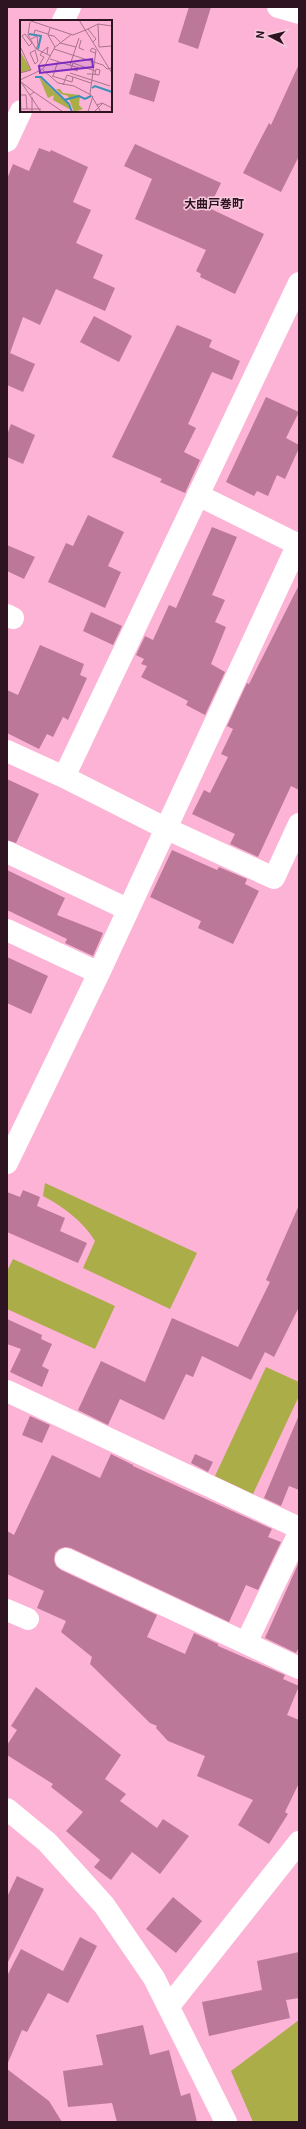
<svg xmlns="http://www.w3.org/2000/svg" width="306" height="2129" font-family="Roboto,'Noto Sans JP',sans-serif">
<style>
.green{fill:#abad48}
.building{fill:#bc7898}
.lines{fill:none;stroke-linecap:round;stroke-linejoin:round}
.minor{stroke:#fff;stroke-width:22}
.labels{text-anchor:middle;stroke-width:3;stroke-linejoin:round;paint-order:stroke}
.neighbourhood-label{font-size:12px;font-weight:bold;fill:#2e1321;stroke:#f8cade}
.inset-river{fill:none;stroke:#3a90b6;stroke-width:2}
.inset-road{fill:none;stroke:#aa738d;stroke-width:1}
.view{fill:#7b2cbf;fill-opacity:0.15;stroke:#7b2cbf;stroke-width:2}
.inset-edge{fill:none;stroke:#2e1321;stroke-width:2}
</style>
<rect width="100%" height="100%" fill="#fcb3d5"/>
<path class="green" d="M 45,1183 L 197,1253 L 170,1309 L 83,1268 L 95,1241 C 84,1222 62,1206 43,1196 Z
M 13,1259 L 115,1306 L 95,1349 L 7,1309 L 7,1271 Z
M 266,1367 L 299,1382 L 299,1396 L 253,1494 L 215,1476 Z
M 299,2020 L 299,2122 L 253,2122 L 231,2071 Z"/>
<path class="building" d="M 189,7 L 211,7 L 198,49 L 178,42 Z
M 299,64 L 299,156 L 281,192 L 243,173 L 269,123 L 271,125 Z
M 135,73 L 160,81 L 154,102 L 129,94 Z
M 135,144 L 221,183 L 209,208 L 264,234 L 235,294 L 200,277 L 201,274 L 196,271 L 206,250 L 135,219 L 152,179 L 124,166 Z
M 39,148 L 50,152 L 51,150 L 88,167 L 73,202 L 91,210 L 76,243 L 103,255 L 93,278 L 115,288 L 105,311 L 56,289 L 40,325 L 23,317 L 10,353 L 35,364 L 23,392 L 7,385 L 7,179 L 13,164 L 29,171 Z
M 94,316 L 132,336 L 119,362 L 80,342 Z
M 177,325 L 212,340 L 209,347 L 240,361 L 232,380 L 212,372 L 188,424 L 196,428 L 184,452 L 200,460 L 185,493 L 160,482 L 162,479 L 112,457 Z
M 266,397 L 299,412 L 286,438 L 299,445 L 299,448 L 285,479 L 277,475 L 268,496 L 257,491 L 254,496 L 226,482 Z
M 11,424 L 35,435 L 23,464 L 7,457 L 7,435 Z
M 88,515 L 124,532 L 108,566 L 121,572 L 105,608 L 48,582 L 66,543 L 73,546 Z
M 212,527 L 237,537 L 212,595 L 225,600 L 215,622 L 226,627 L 211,664 L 225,672 L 205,715 L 186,705 L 188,701 L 141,677 L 147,666 L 141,664 L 144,659 L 136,655 L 145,636 L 153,640 L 169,605 L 176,608 Z
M 7,545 L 35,557 L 24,579 L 7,571 Z
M 299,585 L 299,790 L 291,786 L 258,857 L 230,844 L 235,834 L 192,814 L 204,790 L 210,793 L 228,757 L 221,754 L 233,729 L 227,726 L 247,683 L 249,684 Z
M 91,612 L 122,626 L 113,645 L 83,631 Z
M 40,645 L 84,664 L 80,675 L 87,678 L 68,720 L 63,717 L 53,737 L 47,734 L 39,749 L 7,733 L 7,690 L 18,695 Z
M 7,779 L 39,794 L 16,843 L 7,840 Z
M 172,850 L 217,870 L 219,867 L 247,879 L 245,884 L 259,891 L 233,944 L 198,928 L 201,921 L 150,897 Z
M 7,870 L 65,898 L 57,915 L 103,933 L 93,956 L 65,943 L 67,939 L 7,910 Z
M 7,957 L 48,976 L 31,1014 L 7,1003 Z
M 23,1190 L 40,1197 L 37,1206 L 65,1218 L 60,1231 L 87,1243 L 78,1263 L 7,1232 L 7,1192 L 20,1197 Z
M 299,1205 L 299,1307 L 274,1357 L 265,1352 L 251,1380 L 202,1356 L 193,1377 L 186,1374 L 164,1420 L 120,1399 L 108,1425 L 78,1410 L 101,1361 L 145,1382 L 172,1318 L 238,1347 L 270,1282 L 266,1280 Z
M 7,1319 L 42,1335 L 41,1339 L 52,1344 L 42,1366 L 49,1370 L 42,1387 L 10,1372 L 21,1349 L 7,1344 Z
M 299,1415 L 299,1490 L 289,1486 L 281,1506 L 264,1498 Z
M 30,1416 L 50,1425 L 42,1443 L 22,1435 Z
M 111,1454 L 133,1465 L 133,1466 L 272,1529 L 268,1537 L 281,1542 L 258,1590 L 246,1585 L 229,1622 L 71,1548 L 65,1547 L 59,1549 L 55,1553 L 54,1560 L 56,1566 L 61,1570 L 157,1615 L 147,1637 L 185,1654 L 194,1633 L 218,1644 L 218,1646 L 285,1675 L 283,1679 L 299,1686 L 287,1715 L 299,1720 L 299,1783 L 285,1812 L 288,1814 L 269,1844 L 238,1825 L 253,1800 L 197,1776 L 205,1756 L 168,1741 L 156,1728 L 157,1726 L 150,1723 L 90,1664 L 92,1657 L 61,1632 L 66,1621 L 37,1608 L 44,1591 L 7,1574 L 7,1531 L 14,1535 L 52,1455 L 100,1478 Z
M 195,1454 L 213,1462 L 208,1472 L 191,1463 Z
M 299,1562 L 299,1647 L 296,1653 L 265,1638 Z
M 36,1687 L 121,1755 L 105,1779 L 126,1794 L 120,1801 L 157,1828 L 163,1819 L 189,1836 L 160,1874 L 132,1852 L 111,1880 L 94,1867 L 100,1860 L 66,1831 L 83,1812 L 51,1787 L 53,1784 L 7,1755 L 7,1745 L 17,1730 L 11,1726 Z
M 17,1876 L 44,1889 L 7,1964 L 7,1897 Z
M 173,1897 L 202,1921 L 176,1953 L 146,1929 Z
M 80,1937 L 97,1946 L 68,2003 L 48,1993 L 27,2032 L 22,2030 L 7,2065 L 7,1976 L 21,1949 L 63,1971 Z
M 299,1952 L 299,1998 L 286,2000 L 290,2018 L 209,2036 L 202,2002 L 262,1990 L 257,1961 Z
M 143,2025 L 150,2055 L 169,2050 L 181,2096 L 190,2093 L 197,2122 L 117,2122 L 112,2103 L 68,2107 L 63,2071 L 103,2065 L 96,2035 Z
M 7,2069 L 49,2101 L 62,2122 L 7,2122 Z"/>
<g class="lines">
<path class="minor" d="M 278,7 L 299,13
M 63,21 L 70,7
M 7,141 L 21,111
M 299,283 L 64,777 L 165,828 L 274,878 L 299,824
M 198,495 L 299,545
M 7,615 L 13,618
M 7,751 L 64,777
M 7,852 L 127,909
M 7,930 L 99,973
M 7,1163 L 99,973 L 298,544
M 7,1391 L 299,1528
M 66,1559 L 299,1668
M 7,1610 L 28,1619
M 246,1643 L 299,1533
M 7,1809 L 47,1842 L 104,1905 L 154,1978 L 226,2122
M 169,2006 L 299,1842"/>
</g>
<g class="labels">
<g class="neighbourhood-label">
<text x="214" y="208">大曲戸巻町</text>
</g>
</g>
<g transform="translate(20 20)">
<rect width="92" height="92" fill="#fcb3d5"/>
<path d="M 0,31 L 11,50 L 0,53 ZM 19,57 L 48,84 L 51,90 L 33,80 L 34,75 L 28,78 ZM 36,69 L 40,69 L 43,73 L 60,75 L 59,85 L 63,89 L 54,92 L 48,76 L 41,74 Z" fill="#abad48"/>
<path class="inset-river" d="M 9,14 L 21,16 L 18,29M 15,57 L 21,57 L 49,84 L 52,92M 72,68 L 75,66 L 92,72M 44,80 L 59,76 L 65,79 L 71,76"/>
<path class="inset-road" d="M 8,0 L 53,15 L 68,9 L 76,19 L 73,22M 59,0 L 92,53M 10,2 L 8,15 L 16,29 L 31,36M 78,4 L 79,27 L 92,26M 30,8 L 28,15 L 35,27M 68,9 L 78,4 L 92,6M 5,14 L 12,23 L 9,26 L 2,16 ZM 14,14 L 15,10 L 28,14M 28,15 L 34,16 L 40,22M 11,19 L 17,16 L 18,25 L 16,29M 61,20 L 59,28 L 64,30M 40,23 L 56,27M 0,26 L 11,50 L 0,53M 34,29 L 83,45 L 87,49 L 92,48M 15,30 L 18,41 L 15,44 L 10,33 ZM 22,32 L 28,27 L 27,34M 30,39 L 59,48M 50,45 L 59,18M 18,47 L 24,37 L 20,35 L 22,32M 23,50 L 38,63 L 54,66 L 71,75 L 81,92M 58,51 L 51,49 L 53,43 L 75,51M 50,53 L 90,66M 67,54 L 72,54 L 79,55 L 80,50 L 76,49 L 75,54M 32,56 L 52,62 L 53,57M 33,56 L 38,41M 0,60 L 23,49 L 35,27 L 52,14M 0,62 L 1,92M 1,62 L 21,92M 1,62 L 14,72M 43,65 L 47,55 L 71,63M 70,74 L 76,30 L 72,28 L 70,31 L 75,33M 1,75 L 6,75 L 7,89M 10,75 L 14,72 L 43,92M 12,77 L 12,92M 77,85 L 82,83 L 92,88M 0,89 L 21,89M 68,92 L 73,76M 74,92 L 83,83"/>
<path class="view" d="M 72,39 L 73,47 L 20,53 L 19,46 Z"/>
<rect width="92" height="92" class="inset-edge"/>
</g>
<rect width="306" height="2129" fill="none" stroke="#2e1321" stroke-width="16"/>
<g transform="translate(270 36) rotate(277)" stroke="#f8cade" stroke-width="3" paint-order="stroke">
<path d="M0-3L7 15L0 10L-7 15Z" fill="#2e1321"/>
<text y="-6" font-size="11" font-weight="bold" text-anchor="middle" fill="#2e1321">N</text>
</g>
</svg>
